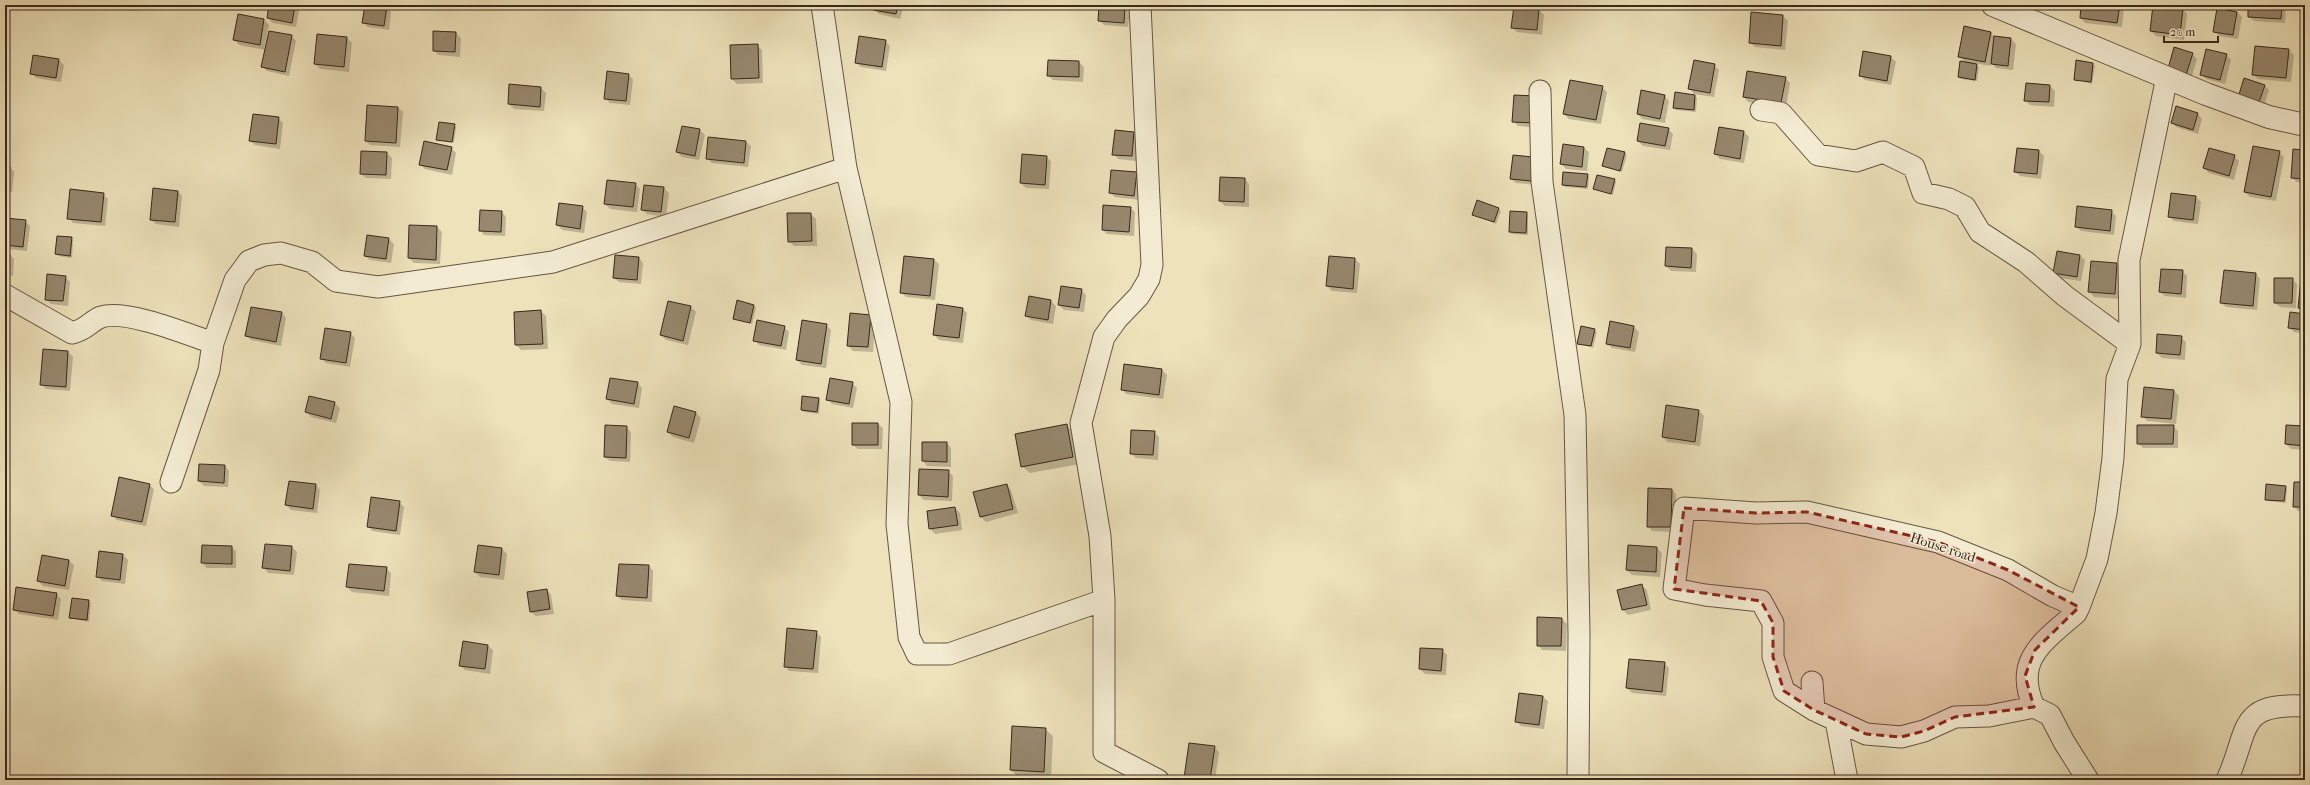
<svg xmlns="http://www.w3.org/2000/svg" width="2310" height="785" font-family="'IM FELL French Canon',serif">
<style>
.shadow{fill:#0003}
.building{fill:#97886e;stroke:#39271c}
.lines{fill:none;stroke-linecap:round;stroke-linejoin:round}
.minor-casing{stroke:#665644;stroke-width:23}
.tertiary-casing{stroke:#665644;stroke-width:24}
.minor{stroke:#f3ecd2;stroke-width:21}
.tertiary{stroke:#f3ecd2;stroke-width:22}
.marked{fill:#8f2418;fill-opacity:0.2;stroke:#8f2418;stroke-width:3;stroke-dasharray:8 5;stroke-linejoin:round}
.labels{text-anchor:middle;stroke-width:3;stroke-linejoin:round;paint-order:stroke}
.street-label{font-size:14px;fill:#39271c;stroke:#f3ecd2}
</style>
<rect width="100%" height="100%" fill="#ede2ba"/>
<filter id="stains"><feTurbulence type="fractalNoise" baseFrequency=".005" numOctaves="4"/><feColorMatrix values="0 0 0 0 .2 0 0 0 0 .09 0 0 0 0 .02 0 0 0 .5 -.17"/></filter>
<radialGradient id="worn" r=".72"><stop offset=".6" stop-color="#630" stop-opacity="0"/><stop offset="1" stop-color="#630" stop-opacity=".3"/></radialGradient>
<path class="shadow" d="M 112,5 L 138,5 L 138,11 L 117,10 Z
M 270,5 L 300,5 L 296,27 L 273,23 L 268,18 Z
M 366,5 L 386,7 L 391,12 L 389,30 L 368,27 L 363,22 Z
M 876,5 L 904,5 L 900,19 L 879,14 L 875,9 Z
M 1100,5 L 1126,5 L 1130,9 L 1128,27 L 1104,25 L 1099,20 Z
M 2082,5 L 2121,5 L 2124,8 L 2122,27 L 2085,23 L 2081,18 Z
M 2249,5 L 2286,5 L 2285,23 L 2254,21 L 2249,16 Z
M 1515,7 L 1539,10 L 1544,15 L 1542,35 L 1517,32 L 1512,27 Z
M 2183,9 L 2187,14 L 2184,40 L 2156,36 L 2151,31 Z
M 2237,12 L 2242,17 L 2238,39 L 2219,36 L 2215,31 Z
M 239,16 L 264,20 L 269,25 L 264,49 L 292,36 L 296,41 L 289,76 L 267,71 L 262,66 L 266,50 L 239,45 L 235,40 Z
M 1783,16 L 1788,21 L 1785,50 L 1755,47 L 1750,42 Z
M 1965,28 L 1991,33 L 1995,37 L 2011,39 L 2016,44 L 2013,70 L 1996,68 L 1991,62 L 1990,66 L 1975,63 L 1979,67 L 1977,81 L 1961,79 L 1959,77 L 1966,63 L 1959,56 Z
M 456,33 L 461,38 L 460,57 L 438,55 L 434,50 Z
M 347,38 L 352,43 L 349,72 L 320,69 L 315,64 Z
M 885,41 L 890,46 L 886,71 L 861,67 L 856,63 Z
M 757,45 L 762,50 L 763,83 L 737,84 L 732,79 Z
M 2289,50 L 2294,55 L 2291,82 L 2258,79 L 2253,74 Z
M 2192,54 L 2197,59 L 2191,79 L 2174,74 Z
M 2226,55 L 2231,60 L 2225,84 L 2206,79 L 2201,74 Z
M 33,56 L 59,60 L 64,65 L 61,82 L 36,78 L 31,73 Z
M 1891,57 L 1896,62 L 1891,85 L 1865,80 L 1860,75 Z
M 1079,62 L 1084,67 L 1083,82 L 1053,80 L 1048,75 Z
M 2093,63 L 2095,66 L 2092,84 L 2075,79 Z
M 1714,65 L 1719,70 L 1714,97 L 1694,94 L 1690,89 Z
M 628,75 L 633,79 L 630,105 L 610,103 L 605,98 Z
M 1785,78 L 1790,83 L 1786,108 L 1748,102 L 1744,97 Z
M 2027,84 L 2050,86 L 2055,91 L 2054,107 L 2030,105 L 2025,100 Z
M 510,85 L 541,88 L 546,93 L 544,111 L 514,109 L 509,104 Z
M 2265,86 L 2269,90 L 2262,112 L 2242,105 Z
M 1602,87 L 1607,92 L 1601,124 L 1569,119 L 1564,114 Z
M 1665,96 L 1669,101 L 1665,123 L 1642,119 L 1638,114 Z
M 1695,96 L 1697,98 L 1696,112 L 1676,110 L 1674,108 Z
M 1540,101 L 1539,128 L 1518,126 L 1514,122 Z
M 398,108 L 403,112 L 400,147 L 370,145 L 366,141 Z
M 2198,114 L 2202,119 L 2198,134 L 2176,127 L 2172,122 Z
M 278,118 L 283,123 L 280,149 L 255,145 L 250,141 Z
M 454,125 L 456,127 L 454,143 L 438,139 Z
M 1668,129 L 1673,134 L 1670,150 L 1643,146 L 1638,141 Z
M 700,130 L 705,135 L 699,160 L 682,157 L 677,152 Z
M 1744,132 L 1749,137 L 1744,163 L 1720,159 L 1715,154 Z
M 1133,133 L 1138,138 L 1136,161 L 1118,159 L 1114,154 Z
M 709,138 L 746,142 L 751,146 L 748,167 L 712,163 L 707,158 Z
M 451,148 L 456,153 L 452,175 L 425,169 L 420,164 Z
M 1584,148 L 1589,152 L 1587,171 L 1566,169 L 1561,164 Z
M 2039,151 L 2044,156 L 2041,179 L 2020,176 L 2015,172 Z
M 2305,151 L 2305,183 L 2297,182 L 2292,178 Z
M 2279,152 L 2284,157 L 2276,201 L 2250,197 L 2245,192 Z
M 387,153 L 392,158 L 391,179 L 366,178 L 361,174 Z
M 1624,153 L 1627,155 L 1622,172 L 1603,166 Z
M 2234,156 L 2239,161 L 2234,180 L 2209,173 L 2204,168 Z
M 1046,157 L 1051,161 L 1049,189 L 1026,188 L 1021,183 Z
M 1538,163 L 1535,185 L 1516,183 L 1511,179 Z
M 5,167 L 10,167 L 14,172 L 12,192 L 5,192 Z
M 1136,173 L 1141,178 L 1139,200 L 1115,197 L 1110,193 Z
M 1587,175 L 1589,177 L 1588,189 L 1565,187 L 1563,185 Z
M 1245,179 L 1249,184 L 1249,207 L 1225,206 L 1220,201 Z
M 1614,180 L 1616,182 L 1613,195 L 1595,189 Z
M 635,184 L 640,189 L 637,212 L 610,209 L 605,204 Z
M 645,186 L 664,188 L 669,193 L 666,217 L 647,214 L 642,210 Z
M 178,191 L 182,196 L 179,227 L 156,224 L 151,220 Z
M 103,194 L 108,199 L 105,226 L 73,223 L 69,218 Z
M 2196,197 L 2201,202 L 2198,224 L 2174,221 L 2169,216 Z
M 582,207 L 587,212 L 584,233 L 562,230 L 557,225 Z
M 1130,208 L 1135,212 L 1134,236 L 1107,234 L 1103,230 Z
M 1498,209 L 1501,211 L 1496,224 L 1473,214 Z
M 2111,211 L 2116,216 L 2114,235 L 2081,231 L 2076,226 Z
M 502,212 L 506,217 L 505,236 L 484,235 L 480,230 Z
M 1526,213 L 1528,215 L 1528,235 L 1512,234 L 1510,232 Z
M 788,214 L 811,214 L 816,219 L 817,246 L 794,246 L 789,241 Z
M 5,219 L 25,221 L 30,226 L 27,251 L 5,249 Z
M 410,226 L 437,227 L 442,232 L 440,264 L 414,263 L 409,258 Z
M 71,238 L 73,240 L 72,258 L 58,256 L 56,254 Z
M 389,239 L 394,244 L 391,263 L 370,260 L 365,256 Z
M 1667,248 L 1692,249 L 1697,254 L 1696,272 L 1671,271 L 1666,266 Z
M 5,254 L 10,255 L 14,259 L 13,276 L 5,275 Z
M 2080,256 L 2085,260 L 2081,281 L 2059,278 L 2054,273 Z
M 1330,257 L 1355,259 L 1360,264 L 1357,293 L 1332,291 L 1327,286 Z
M 639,258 L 643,263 L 641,284 L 619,282 L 614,278 Z
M 934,260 L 939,264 L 935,300 L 906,297 L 901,292 Z
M 2117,264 L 2121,269 L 2120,299 L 2094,297 L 2090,292 Z
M 2182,271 L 2187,276 L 2186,298 L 2165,296 L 2160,292 Z
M 2256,274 L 2260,279 L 2257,310 L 2226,307 L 2221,303 Z
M 65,277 L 70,282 L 68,306 L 51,304 L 46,299 Z
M 2292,279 L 2297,284 L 2296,308 L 2280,307 L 2275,303 Z
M 2305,280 L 2305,313 L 2299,308 Z
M 1081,290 L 1086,295 L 1084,312 L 1064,310 L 1059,305 Z
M 1030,297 L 1051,301 L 1056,306 L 1053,324 L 1031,320 L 1026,316 Z
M 669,302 L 691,307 L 696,312 L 688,345 L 666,340 L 661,335 Z
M 754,305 L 756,308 L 752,324 L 734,318 Z
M 962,308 L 967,313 L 963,343 L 939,340 L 934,335 Z
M 541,311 L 546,316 L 548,349 L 521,350 L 516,345 L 515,313 Z
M 282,313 L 286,318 L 281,346 L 251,340 L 246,335 Z
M 870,315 L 875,320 L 873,352 L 853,351 L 848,346 Z
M 2305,315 L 2305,334 L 2294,332 L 2289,327 Z
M 826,325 L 831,330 L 826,368 L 802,365 L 797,360 Z
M 784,327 L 789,332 L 786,350 L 759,345 L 754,340 Z
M 1634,327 L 1639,332 L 1635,352 L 1612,348 L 1607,343 Z
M 1594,330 L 1597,332 L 1593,348 L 1579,343 Z
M 350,333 L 355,338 L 350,367 L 326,363 L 321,358 Z
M 2181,337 L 2186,342 L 2185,360 L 2162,358 L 2157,353 Z
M 68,352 L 73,357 L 70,391 L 46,389 L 41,384 Z
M 1162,370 L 1167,375 L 1163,399 L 1126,394 L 1122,389 Z
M 638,383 L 642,388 L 639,408 L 612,404 L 607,399 Z
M 852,383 L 857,388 L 853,408 L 832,404 L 828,399 Z
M 2174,391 L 2179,396 L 2176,424 L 2147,421 L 2142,416 Z
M 310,397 L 335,403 L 340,408 L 336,423 L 311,417 L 306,412 Z
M 818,399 L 820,401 L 819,414 L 804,412 L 802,410 Z
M 675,407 L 696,413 L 701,418 L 694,443 L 673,437 L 668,432 Z
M 1699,411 L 1704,416 L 1700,446 L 1667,442 L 1663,437 Z
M 878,424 L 883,428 L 882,449 L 858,449 L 853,445 Z
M 1066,425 L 1074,433 L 1080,464 L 1030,473 L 1022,466 Z
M 2173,426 L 2178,431 L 2178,448 L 2143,448 L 2138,443 Z
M 2287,426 L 2305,427 L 2305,450 L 2291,449 L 2286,444 Z
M 626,427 L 631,432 L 630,462 L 610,461 L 605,457 Z
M 1154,432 L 1159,437 L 1158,460 L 1136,458 L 1131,453 Z
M 947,443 L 951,448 L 951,467 L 927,466 L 923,461 Z
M 225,466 L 229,471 L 228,487 L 204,486 L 199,481 Z
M 948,471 L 953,476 L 952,501 L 924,500 L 919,495 Z
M 2305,483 L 2305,511 L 2298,511 L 2294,506 Z
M 149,485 L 154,489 L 146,526 L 117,520 L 112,515 Z
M 316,485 L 320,490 L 317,513 L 291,510 L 286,505 Z
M 1007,485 L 1011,490 L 1018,513 L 986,522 L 981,517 L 975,493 Z
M 2285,486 L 2287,489 L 2286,503 L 2268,501 L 2266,499 Z
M 1672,490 L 1676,494 L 1675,532 L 1652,531 L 1648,526 Z
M 399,502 L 404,507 L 400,535 L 372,531 L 368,526 Z
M 955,508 L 960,513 L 962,530 L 935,534 L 930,529 L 928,512 Z
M 1629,546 L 1657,548 L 1662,553 L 1660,577 L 1632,575 L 1627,570 Z
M 231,547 L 236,551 L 236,568 L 207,568 L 202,563 Z
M 292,547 L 297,552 L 294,575 L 268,573 L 264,568 Z
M 502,549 L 507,554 L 504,580 L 480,577 L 475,572 Z
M 123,555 L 128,560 L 125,584 L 102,581 L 97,576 Z
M 43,556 L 69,561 L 74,565 L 69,590 L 43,586 L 38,581 Z
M 649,566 L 653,571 L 652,602 L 622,600 L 617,596 Z
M 386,568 L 391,573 L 389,596 L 352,592 L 347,587 Z
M 1642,586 L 1647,590 L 1651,610 L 1628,615 L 1623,610 L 1619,591 Z
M 547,590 L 551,595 L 554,614 L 536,616 L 531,612 Z
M 56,594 L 61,599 L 58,620 L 19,614 L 14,609 Z
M 73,599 L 89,601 L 91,603 L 89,622 L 70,618 Z
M 1562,619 L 1567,624 L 1566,651 L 1542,650 L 1538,645 Z
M 816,632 L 821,637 L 818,673 L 789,671 L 785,666 Z
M 464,642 L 488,646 L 493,650 L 490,674 L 465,670 L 461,666 Z
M 1442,650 L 1447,655 L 1446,675 L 1425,674 L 1420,669 Z
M 1664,663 L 1669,668 L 1666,696 L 1632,693 L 1627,688 Z
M 1543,697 L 1548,701 L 1544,729 L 1521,726 L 1516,721 Z
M 1045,729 L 1053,736 L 1051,779 L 1018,777 L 1011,770 Z
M 1214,747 L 1219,752 L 1215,780 L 1188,780 L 1185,777 Z"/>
<path class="building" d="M 111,5 L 133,5 L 133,7 Z
M 269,5 L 295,5 L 292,23 L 267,18 Z
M 365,5 L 387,6 L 384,26 L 362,23 Z
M 875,5 L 898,5 L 896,14 L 873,10 Z
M 1099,5 L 1125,5 L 1124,23 L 1098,21 Z
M 2081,5 L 2120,5 L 2117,23 L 2080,18 Z
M 2153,5 L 2183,8 L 2180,35 L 2150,31 Z
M 2248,5 L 2282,5 L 2281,19 L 2248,17 Z
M 1514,6 L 1539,9 L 1537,30 L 1511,28 Z
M 2217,8 L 2237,12 L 2233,35 L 2213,32 Z
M 1751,12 L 1783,15 L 1781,46 L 1749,43 Z
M 238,14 L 264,19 L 260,45 L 233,40 Z
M 1964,26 L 1991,32 L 1985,62 L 1958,57 Z
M 269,31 L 292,35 L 285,72 L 261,67 Z
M 433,31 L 456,32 L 455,52 L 433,51 Z
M 317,34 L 347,37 L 344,67 L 314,64 Z
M 859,36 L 886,40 L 882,67 L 855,63 Z
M 1994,36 L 2011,38 L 2008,66 L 1991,64 Z
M 758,44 L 759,78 L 731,79 L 730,45 Z
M 2255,46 L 2289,49 L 2286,78 L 2252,75 Z
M 2174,47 L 2193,53 L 2186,75 L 2168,69 Z
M 2206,49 L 2227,54 L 2220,80 L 2200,75 Z
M 1863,51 L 1891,56 L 1887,81 L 1859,76 Z
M 33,55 L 59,59 L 56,78 L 30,74 Z
M 1048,60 L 1079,61 L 1079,77 L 1047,76 Z
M 1694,60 L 1715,64 L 1710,93 L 1688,89 Z
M 2076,60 L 2093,63 L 2091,82 L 2074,80 Z
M 1960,61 L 1977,64 L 1975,80 L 1958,77 Z
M 607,71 L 629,74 L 626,101 L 604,99 Z
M 1747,71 L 1786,77 L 1781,103 L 1743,97 Z
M 2244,78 L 2265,85 L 2257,108 L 2237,101 Z
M 1570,80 L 1603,86 L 1596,120 L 1563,114 Z
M 2026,83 L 2050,85 L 2049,102 L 2024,101 Z
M 509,84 L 541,87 L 540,107 L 508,104 Z
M 1641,90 L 1665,95 L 1660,119 L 1637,114 Z
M 1675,92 L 1695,95 L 1694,110 L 1673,108 Z
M 1514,95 L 1535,96 L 1534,123 L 1512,122 Z
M 367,105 L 398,107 L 396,143 L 365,141 Z
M 2176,106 L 2198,113 L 2193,130 L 2171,123 Z
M 253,114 L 279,117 L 276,144 L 249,141 Z
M 439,122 L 455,124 L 452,142 L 436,140 Z
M 1640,123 L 1669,128 L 1665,146 L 1637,141 Z
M 682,126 L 700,129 L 695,156 L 676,152 Z
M 1719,127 L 1744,131 L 1740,159 L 1714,154 Z
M 1115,130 L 1134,132 L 1132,156 L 1112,155 Z
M 708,137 L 746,141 L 744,163 L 706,159 Z
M 424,141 L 452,147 L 447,170 L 419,165 Z
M 1563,144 L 1584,147 L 1582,167 L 1560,164 Z
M 2253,146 L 2280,151 L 2271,197 L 2244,192 Z
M 1607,148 L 1625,152 L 1620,171 L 1602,166 Z
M 2017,148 L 2039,150 L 2037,174 L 2014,172 Z
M 2209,148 L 2235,155 L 2229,176 L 2203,168 Z
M 2293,149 L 2305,150 L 2305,179 L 2291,178 Z
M 361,151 L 387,152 L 386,175 L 360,174 Z
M 1022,154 L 1047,156 L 1045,185 L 1020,183 Z
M 1513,155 L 1533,157 L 1531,181 L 1510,179 Z
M 5,166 L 10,166 L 8,188 L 5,188 Z
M 1111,170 L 1137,172 L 1134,196 L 1109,193 Z
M 1563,172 L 1588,174 L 1586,187 L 1562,185 Z
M 1597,175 L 1615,179 L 1611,194 L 1593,189 Z
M 1220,177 L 1245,178 L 1244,202 L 1219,201 Z
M 607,180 L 636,183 L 633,207 L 604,204 Z
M 644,185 L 664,187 L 661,212 L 641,210 Z
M 153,188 L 178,191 L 175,222 L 150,220 Z
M 70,189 L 104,193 L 101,222 L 67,219 Z
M 2171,193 L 2196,196 L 2193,220 L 2168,217 Z
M 1477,200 L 1499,208 L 1494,222 L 1472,215 Z
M 559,203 L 583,206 L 580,229 L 556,225 Z
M 1103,205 L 1131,207 L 1129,232 L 1102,230 Z
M 2077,206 L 2112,210 L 2110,231 L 2075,227 Z
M 480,210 L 502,211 L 501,232 L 479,231 Z
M 1510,211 L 1527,212 L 1526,233 L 1509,232 Z
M 787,213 L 811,213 L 812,241 L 788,242 Z
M 5,218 L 26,220 L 23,247 L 5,245 Z
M 409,225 L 437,226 L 436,260 L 408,258 Z
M 367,235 L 389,238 L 386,259 L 364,256 Z
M 57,236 L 72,237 L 70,256 L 55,254 Z
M 1666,247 L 1692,248 L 1691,268 L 1665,266 Z
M 2057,251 L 2080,255 L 2077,277 L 2053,273 Z
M 5,253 L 10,254 L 8,272 L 5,271 Z
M 615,255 L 639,257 L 637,280 L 613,278 Z
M 904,256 L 934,259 L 930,296 L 900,293 Z
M 1329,256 L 1355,258 L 1353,289 L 1326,286 Z
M 2091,261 L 2117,263 L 2115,294 L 2088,292 Z
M 2161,269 L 2183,270 L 2181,294 L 2159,292 Z
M 2224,270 L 2256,273 L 2253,306 L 2220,303 Z
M 47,274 L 66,276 L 63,301 L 45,300 Z
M 2274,278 L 2293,278 L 2292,303 L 2274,303 Z
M 2301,278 L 2305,279 L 2305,309 L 2298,308 Z
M 1061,286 L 1082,289 L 1079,308 L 1058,305 Z
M 1029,296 L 1051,300 L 1048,320 L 1025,316 Z
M 737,300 L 754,305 L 750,323 L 733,319 Z
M 668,301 L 691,306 L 683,341 L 660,335 Z
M 937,304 L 963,308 L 959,338 L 933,335 Z
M 251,307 L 282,312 L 276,342 L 245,336 Z
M 541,310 L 543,344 L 515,345 L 514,312 Z
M 2290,312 L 2305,314 L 2305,330 L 2288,328 Z
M 850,313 L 871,315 L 868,347 L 847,346 Z
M 757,320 L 785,326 L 781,346 L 753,341 Z
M 802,320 L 827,324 L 821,364 L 796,360 Z
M 1610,321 L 1634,326 L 1630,348 L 1606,344 Z
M 1581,326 L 1595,329 L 1591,346 L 1577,344 Z
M 325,328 L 351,332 L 346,363 L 320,359 Z
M 2157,334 L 2182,336 L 2180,355 L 2156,353 Z
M 43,349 L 68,351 L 66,387 L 40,385 Z
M 1124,364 L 1162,369 L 1159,395 L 1121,390 Z
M 610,378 L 638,382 L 634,404 L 606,399 Z
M 830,378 L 853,382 L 849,404 L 826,400 Z
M 2144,387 L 2174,390 L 2171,419 L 2141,417 Z
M 309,396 L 335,402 L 331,419 L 305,412 Z
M 802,396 L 819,398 L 817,412 L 801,410 Z
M 1666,405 L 1699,410 L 1695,442 L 1662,437 Z
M 674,406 L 696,412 L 689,438 L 667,432 Z
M 852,423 L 878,423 L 878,445 L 852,445 Z
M 1067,424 L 1073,457 L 1021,467 L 1015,434 Z
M 605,425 L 627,426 L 626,458 L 604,457 Z
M 2137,425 L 2174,425 L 2173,444 L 2137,444 Z
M 2286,425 L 2305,426 L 2305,446 L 2285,444 Z
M 1131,430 L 1155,431 L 1153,455 L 1130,454 Z
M 922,442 L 947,442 L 947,462 L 922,461 Z
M 199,464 L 225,465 L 224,483 L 198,481 Z
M 919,469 L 949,470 L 948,497 L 918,495 Z
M 119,477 L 150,484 L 142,522 L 111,516 Z
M 289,481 L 316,484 L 313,509 L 285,505 Z
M 2294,482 L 2305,482 L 2305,507 L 2293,507 Z
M 1007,484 L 1013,509 L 980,517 L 973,492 Z
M 2266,484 L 2286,486 L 2284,501 L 2265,500 Z
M 1648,488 L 1672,489 L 1671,527 L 1647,527 Z
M 371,497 L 400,501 L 396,531 L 367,527 Z
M 955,507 L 958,525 L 929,529 L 927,511 Z
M 265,544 L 292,546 L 290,571 L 262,568 Z
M 202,545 L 232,546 L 232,564 L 201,563 Z
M 478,545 L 502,548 L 499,575 L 474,572 Z
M 1628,545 L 1657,547 L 1656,572 L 1626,570 Z
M 99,551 L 123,554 L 120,580 L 96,577 Z
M 42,555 L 69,560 L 65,586 L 37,581 Z
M 349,564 L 387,567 L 384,591 L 346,587 Z
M 619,564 L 649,565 L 647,598 L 616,596 Z
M 1642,584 L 1647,605 L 1622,610 L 1617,590 Z
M 16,587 L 57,593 L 53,616 L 13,610 Z
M 547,589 L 550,609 L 530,612 L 527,592 Z
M 72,598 L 89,600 L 87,620 L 69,618 Z
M 1537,617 L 1562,618 L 1561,646 L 1537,646 Z
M 787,628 L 817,631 L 813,669 L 784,667 Z
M 463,641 L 488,645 L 485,669 L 459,666 Z
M 1420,648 L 1443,649 L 1441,671 L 1419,669 Z
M 1629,659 L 1665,662 L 1662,692 L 1626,688 Z
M 1519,693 L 1543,696 L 1539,725 L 1515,722 Z
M 1012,726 L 1046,728 L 1044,772 L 1010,770 Z
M 1189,743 L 1215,746 L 1210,780 L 1184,778 Z"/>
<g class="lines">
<g class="minor-casing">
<path id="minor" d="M 822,5 L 846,168 L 901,402 L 897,524 L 909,637 L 917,654 L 949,654 L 1104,600
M 1140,5 L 1152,265 L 1149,279 L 1139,296 L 1117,319 L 1104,337 L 1081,423 L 1100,536 L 1104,600 L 1104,752 L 1158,780
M 1540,91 L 1542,182 L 1575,415 L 1579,634 L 1578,780
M 1761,110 L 1781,113 L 1818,155 L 1856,161 L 1883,152 L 1914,167 L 1923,193 L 1949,199 L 1965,207 L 1980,232 L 2026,262 L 2065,296 L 2130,344 L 2117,379 L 2113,458 L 2106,513 L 2097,559 L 2079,607 L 2053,596 L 2008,570 L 1938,542 L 1807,512 L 1756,513 L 1684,508 L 1674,589 L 1705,595 L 1761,601 L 1773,623 L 1773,657 L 1784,691 L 1814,710 L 1866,734 L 1901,737 L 1924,731 L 1955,717 L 1989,716 L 2034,707 L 2050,715 L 2064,742 L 2088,780
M 5,295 L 72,333 C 86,330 91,321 101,317 C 126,309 187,334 213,343
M 2130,344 L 2129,260 L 2167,77
M 171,482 L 209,370 L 213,343 L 235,280 L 249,261 L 264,255 L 281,253 L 312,262 L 336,281 L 378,287 L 553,262 L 846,168
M 1812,682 L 1814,710
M 2034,707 C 2013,660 2043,642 2076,613 L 2079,607
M 1836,721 L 1847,780
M 2227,780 C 2250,729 2236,703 2305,706"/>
</g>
<g class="tertiary-casing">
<path id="tertiary" d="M 1993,5 L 2206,94 L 2269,117 L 2305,125"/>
</g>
<use href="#minor" class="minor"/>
<use href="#tertiary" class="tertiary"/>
</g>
<path class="marked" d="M 1684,508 L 1756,513 L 1807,512 L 1938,542 L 2008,570 L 2079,607 L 2035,650 L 2025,676 L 2034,707 L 1955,717 L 1924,731 L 1901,737 L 1866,734 L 1814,710 L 1784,691 L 1773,657 L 1773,623 L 1761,601 L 1674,589 Z"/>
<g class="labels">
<g class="street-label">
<text transform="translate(1943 547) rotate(18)" y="5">House road</text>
</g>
</g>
<rect width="2310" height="785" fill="none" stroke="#ede2ba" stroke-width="20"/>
<rect x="6" y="6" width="2298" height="773" fill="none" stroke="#39271c" stroke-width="2"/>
<rect x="10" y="10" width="2290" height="765" fill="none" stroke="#39271c"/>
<path d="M2164 36v6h54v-6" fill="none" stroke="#39271c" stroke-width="2"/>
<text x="2170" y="36" font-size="12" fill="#39271c" stroke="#f3ecd2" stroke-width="3" paint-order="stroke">20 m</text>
<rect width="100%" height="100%" filter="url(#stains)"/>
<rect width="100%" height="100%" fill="url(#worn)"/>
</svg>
